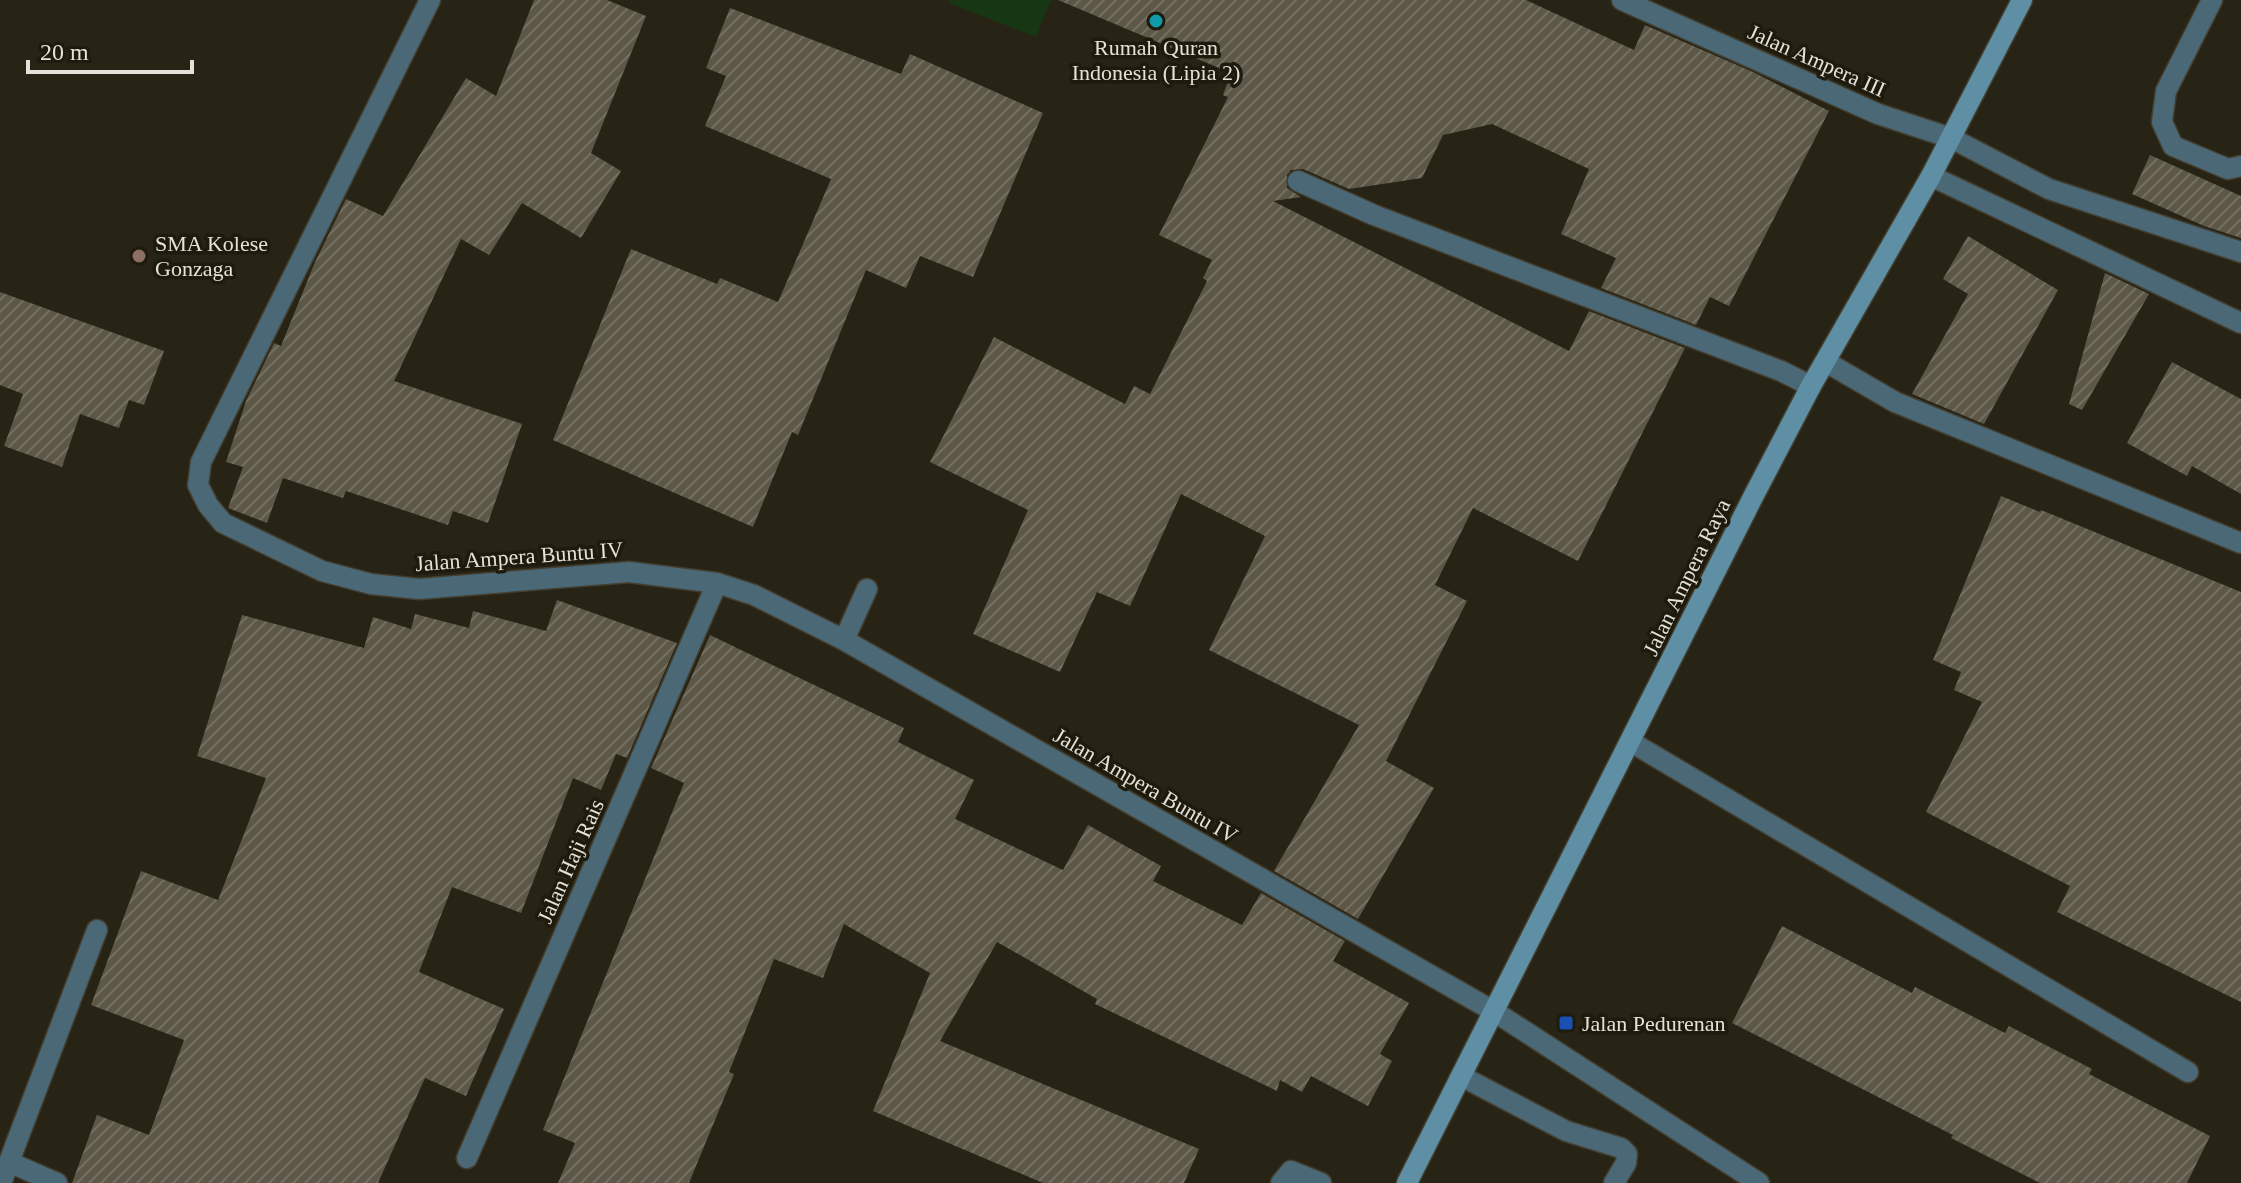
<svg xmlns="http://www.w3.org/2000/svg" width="2241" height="1183" font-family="Georgia,serif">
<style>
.pitch{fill:#173613}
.building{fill:url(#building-hatch)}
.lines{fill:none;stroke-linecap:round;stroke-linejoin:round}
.lane-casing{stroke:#423e30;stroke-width:23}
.street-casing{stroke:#423e30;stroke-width:23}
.secondary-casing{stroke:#423e30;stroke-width:23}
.lane{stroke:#4b6876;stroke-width:20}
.street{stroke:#4b6876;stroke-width:20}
.secondary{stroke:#5e8fa5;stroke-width:20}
.culture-dot{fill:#0f9aa8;stroke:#1e1a0c;stroke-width:3}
.education-dot{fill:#8d6e63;stroke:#1e1a0c;stroke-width:3}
.transit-dot{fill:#1a4fb4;stroke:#1e1a0c;stroke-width:3}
.labels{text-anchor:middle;stroke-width:7;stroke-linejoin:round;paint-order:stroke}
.poi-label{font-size:22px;fill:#e4e1d8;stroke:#1e1a0c;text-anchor:start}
.street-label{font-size:22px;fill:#e4e1d8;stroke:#1e1a0c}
</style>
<defs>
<pattern id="building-hatch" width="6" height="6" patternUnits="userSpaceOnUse" patternTransform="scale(2)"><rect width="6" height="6" fill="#5c5747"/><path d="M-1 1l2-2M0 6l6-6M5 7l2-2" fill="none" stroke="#736f61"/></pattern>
</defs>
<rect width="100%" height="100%" fill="#282415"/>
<path class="pitch" d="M 950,0 L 1051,0 L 1036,37 L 949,3 Z"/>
<path class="building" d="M 534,0 L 607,0 L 646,16 L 591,153 L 621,171 L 581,238 L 522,203 L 489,255 L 461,239 L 394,381 L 522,424 L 488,523 L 453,511 L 448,525 L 346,491 L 343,498 L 283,478 L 267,523 L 228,508 L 243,467 L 226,462 L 246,401 L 274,343 L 281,346 L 315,262 L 346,199 L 383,216 L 466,78 L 496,96 Z
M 1058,0 L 1526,0 L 1634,50 L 1645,25 L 1753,72 L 1829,111 L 1729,306 L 1710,297 L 1696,325 L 1601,288 L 1616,258 L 1561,234 L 1589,169 L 1492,124 L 1443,135 L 1422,178 L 1349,189 L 1303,169 L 1291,170 L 1287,175 L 1287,188 L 1301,197 L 1273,201 L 1569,351 L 1589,311 L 1685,348 L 1578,561 L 1473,508 L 1435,585 L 1467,601 L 1386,761 L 1434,788 L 1358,919 L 1274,871 L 1359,725 L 1209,650 L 1265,536 L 1181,494 L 1130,606 L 1097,592 L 1060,672 L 973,634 L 1028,510 L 930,462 L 994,337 L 1125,404 L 1134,386 L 1150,394 L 1207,281 L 1203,278 L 1212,260 L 1159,235 L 1228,97 L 1223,95 L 1231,73 Z
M 730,8 L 901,74 L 910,54 L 1043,113 L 973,277 L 920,256 L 906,288 L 866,270 L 798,435 L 792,432 L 753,527 L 553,440 L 631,249 L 717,284 L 720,278 L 778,302 L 831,179 L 705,126 L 726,76 L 706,68 Z
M 2150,155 L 2241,196 L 2241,238 L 2204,226 L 2132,194 Z
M 1968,236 L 2058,290 L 1984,424 L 1912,394 L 1968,294 L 1943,279 Z
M 2105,273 L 2149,294 L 2082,410 L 2069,404 Z
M 0,292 L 164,351 L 144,405 L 129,400 L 119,428 L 80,414 L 62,467 L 4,446 L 23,394 L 0,385 Z
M 2172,362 L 2241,399 L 2241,494 L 2192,466 L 2187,476 L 2127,443 Z
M 2001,496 L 2040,512 L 2041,510 L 2241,592 L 2241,1002 L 2057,912 L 2070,886 L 1926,812 L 1982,702 L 1954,690 L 1961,672 L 1933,660 Z
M 557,600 L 677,643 L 627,758 L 616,754 L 601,790 L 573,778 L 521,913 L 452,887 L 419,972 L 504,1009 L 466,1096 L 425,1078 L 378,1183 L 72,1183 L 97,1115 L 149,1135 L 184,1040 L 91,1005 L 141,871 L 218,900 L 266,778 L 197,756 L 242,615 L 364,648 L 373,617 L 411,629 L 415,614 L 469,628 L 473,611 L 546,631 Z
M 710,635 L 904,728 L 898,742 L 974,780 L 955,819 L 1063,870 L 1088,825 L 1161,866 L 1153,881 L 1242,925 L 1261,893 L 1345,941 L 1333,961 L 1409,1003 L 1380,1054 L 1392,1061 L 1368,1106 L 1311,1076 L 1302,1092 L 1280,1080 L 1277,1091 L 1095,1004 L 1097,999 L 997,942 L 940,1041 L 1199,1149 L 1184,1183 L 1043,1183 L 873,1111 L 930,973 L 844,924 L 823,978 L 774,959 L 729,1072 L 734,1074 L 689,1183 L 558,1183 L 575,1143 L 543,1130 L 684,783 L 651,768 Z
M 1782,926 L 1912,993 L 1915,987 L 2005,1033 L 2009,1026 L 2092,1069 L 2089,1074 L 2210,1136 L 2187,1183 L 2040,1183 L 1951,1138 L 1953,1135 L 1732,1023 Z"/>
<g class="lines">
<g class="lane-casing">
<path id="lane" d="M 2212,0 L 2166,91 L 2162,122 L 2173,146 L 2228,169 L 2241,166
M 1951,138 L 2049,189 L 2241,252
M 1461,1076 L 1566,1131 L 1621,1148 L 1627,1154 L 1626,1163 L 1614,1183
M 1281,1183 L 1291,1171 L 1321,1183"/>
</g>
<g class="street-casing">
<path id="street" d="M 430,0 L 201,462 L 198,485 L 208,505 L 223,523 L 322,571 L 371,584 L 419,589 L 629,572 L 717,583 L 754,595 L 844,640 L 1495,1012 L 1759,1183
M 1622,0 L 1878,114 L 1951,138
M 1931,176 L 2241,323
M 1298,181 L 1374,215 L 1781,371 L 1811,386
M 1826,362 L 1895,402 L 2241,543
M 844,640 L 867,589
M 1631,742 L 2188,1072
M 467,1158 L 717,583
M 11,1163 L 57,1183
M 1,1183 L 97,930"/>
</g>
<g class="secondary-casing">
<path id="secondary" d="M 1407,1183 L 1753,497 L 1811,386 L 1931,176 L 2022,0"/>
</g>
<use href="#lane" class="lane"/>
<use href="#street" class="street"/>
<use href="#secondary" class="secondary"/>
</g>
<circle class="culture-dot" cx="1156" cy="21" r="8"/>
<circle class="education-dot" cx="139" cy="256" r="8"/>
<rect class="transit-dot" x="1558" y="1015" width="16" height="16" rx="4"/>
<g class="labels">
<g class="poi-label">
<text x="1156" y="55" text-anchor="middle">Rumah Quran<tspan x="1156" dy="25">Indonesia (Lipia 2)</tspan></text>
<text x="155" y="251">SMA Kolese<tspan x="155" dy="25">Gonzaga</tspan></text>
<text x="1582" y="1031">Jalan Pedurenan</text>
</g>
<g class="street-label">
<text transform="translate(1817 60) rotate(24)" y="8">Jalan Ampera III</text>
<text transform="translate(519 556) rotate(-4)" y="8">Jalan Ampera Buntu IV</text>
<text transform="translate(1686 577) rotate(-64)" y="8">Jalan Ampera Raya</text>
<text transform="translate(1146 785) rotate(30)" y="8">Jalan Ampera Buntu IV</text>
<text transform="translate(570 861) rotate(-66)" y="8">Jalan Haji Rais</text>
</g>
</g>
<path d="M28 60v12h164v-12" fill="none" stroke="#e4e1d8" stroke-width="4"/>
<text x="40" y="60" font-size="24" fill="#e4e1d8" stroke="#1e1a0c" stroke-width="6" paint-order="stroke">20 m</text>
</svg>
